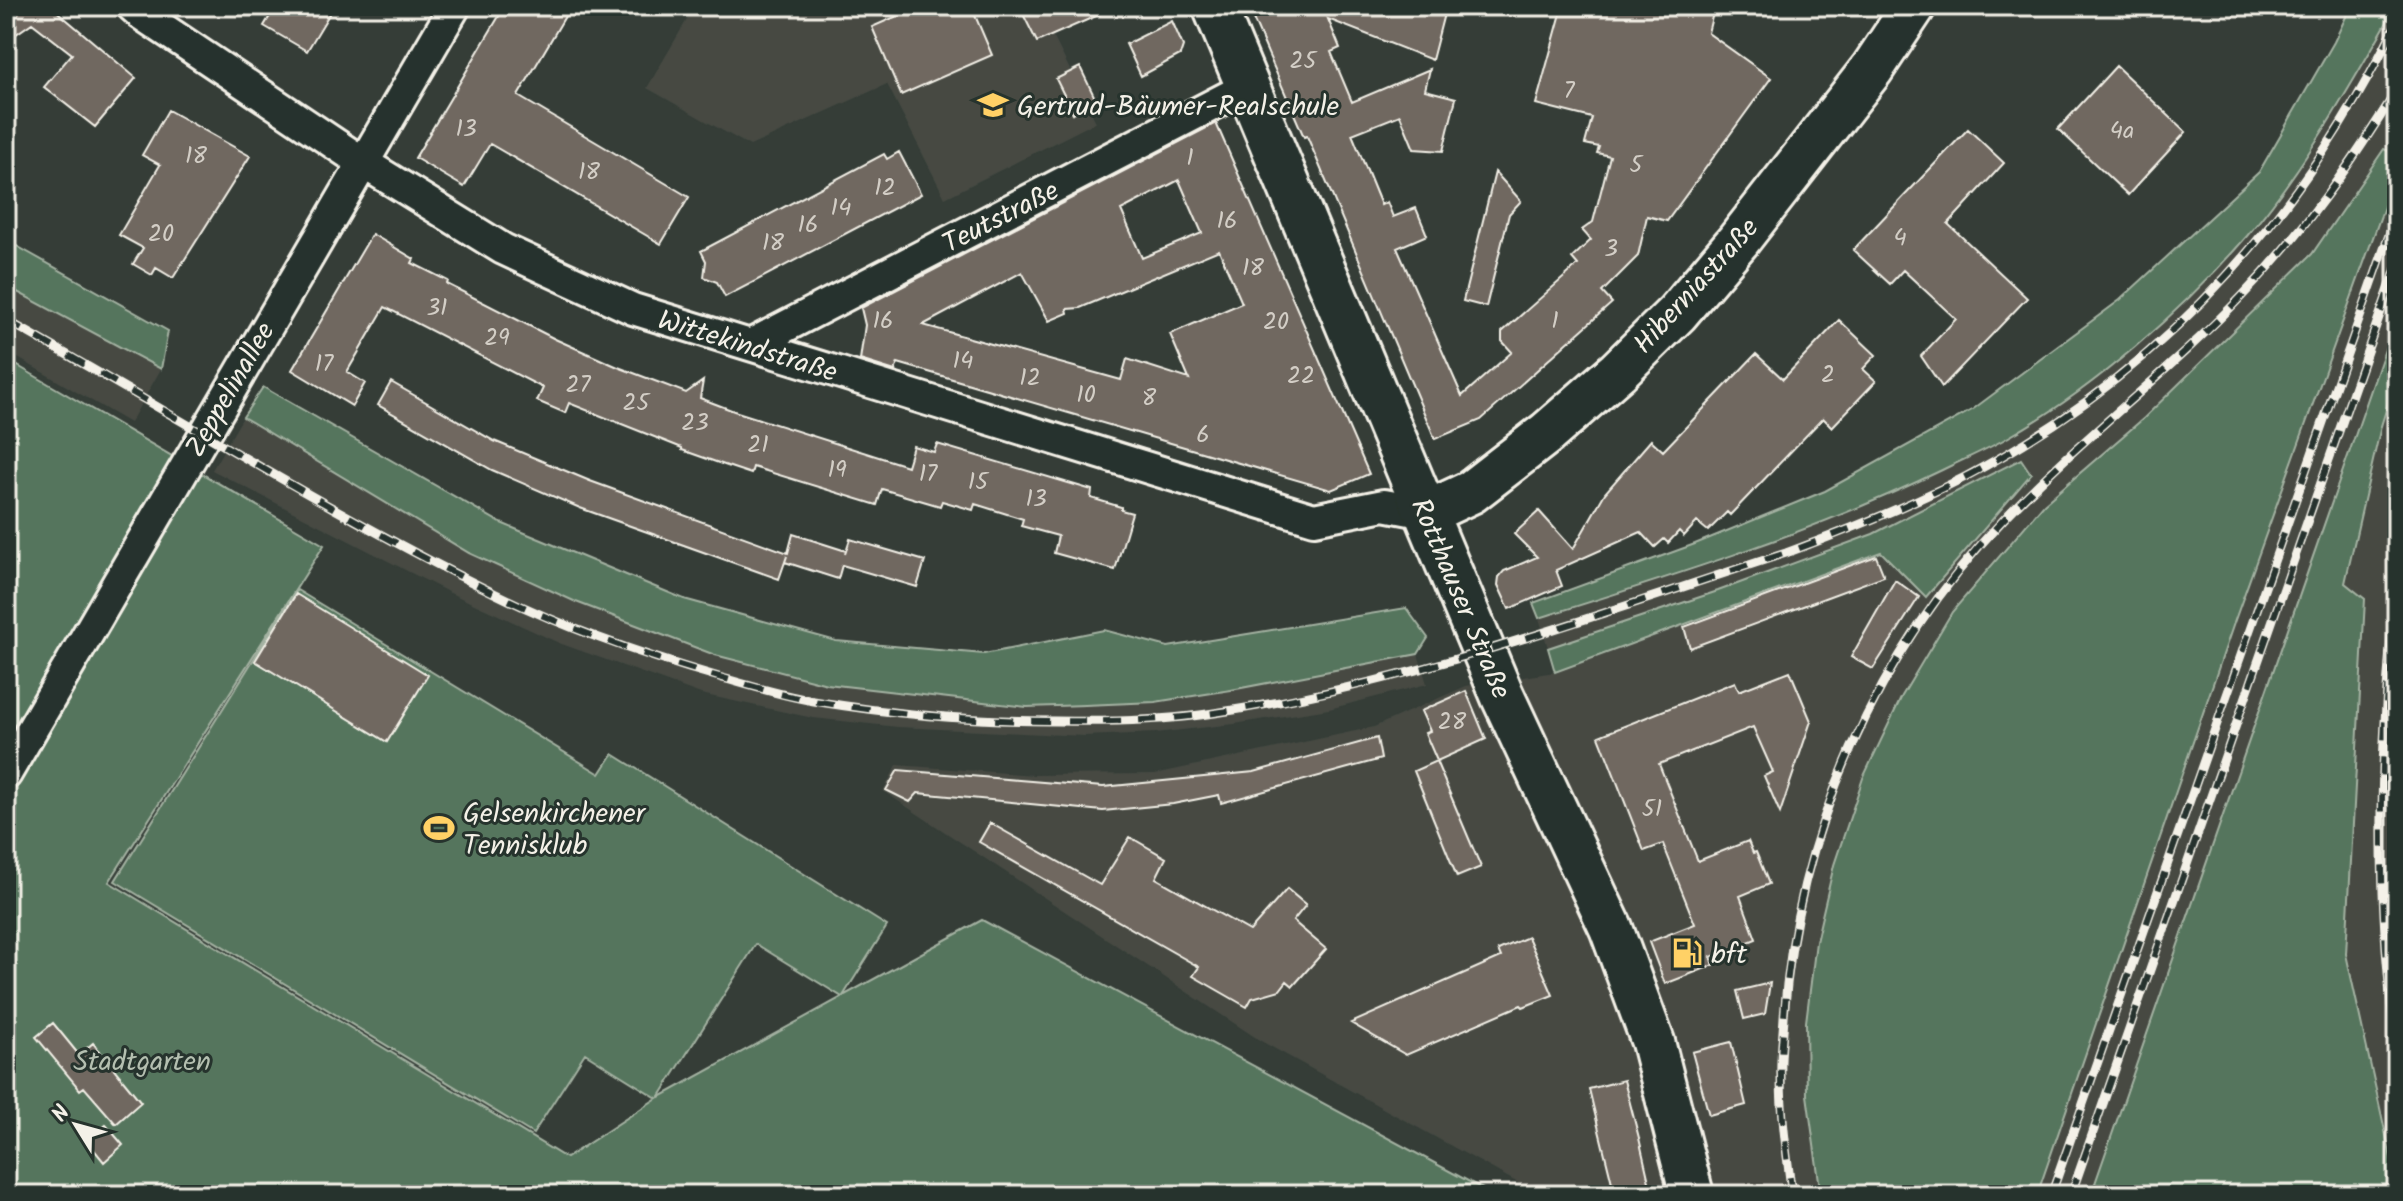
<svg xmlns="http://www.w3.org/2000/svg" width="2403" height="1201" font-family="Kalam,sans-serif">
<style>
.built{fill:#464a43}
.green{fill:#55745d;stroke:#a4b2a2;stroke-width:2;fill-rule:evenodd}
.building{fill:#6f6760;stroke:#f4f1e8;stroke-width:2;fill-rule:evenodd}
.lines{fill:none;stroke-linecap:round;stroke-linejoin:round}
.street-casing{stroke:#f4f1e8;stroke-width:36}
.secondary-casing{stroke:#f4f1e8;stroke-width:48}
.street{stroke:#26332d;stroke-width:30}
.secondary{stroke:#26332d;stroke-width:42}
.rail-casing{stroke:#f4f1e8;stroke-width:9}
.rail{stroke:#26332d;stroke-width:6;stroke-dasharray:18;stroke-linecap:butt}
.labels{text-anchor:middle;stroke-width:6;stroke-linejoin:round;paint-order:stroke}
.number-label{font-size:24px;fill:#d3cec6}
.poi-label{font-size:28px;fill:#f4f1e8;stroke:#26332d;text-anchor:start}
.street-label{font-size:28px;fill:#f4f1e8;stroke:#26332d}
.park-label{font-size:28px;fill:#b4bfb0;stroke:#26332d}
</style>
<rect width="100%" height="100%" fill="#353d37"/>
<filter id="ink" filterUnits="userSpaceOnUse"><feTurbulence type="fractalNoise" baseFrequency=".0125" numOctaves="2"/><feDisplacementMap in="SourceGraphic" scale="16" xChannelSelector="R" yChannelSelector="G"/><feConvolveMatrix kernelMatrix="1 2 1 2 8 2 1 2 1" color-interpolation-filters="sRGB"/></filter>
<g filter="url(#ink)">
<path class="built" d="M 695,6 L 1038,6 L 1096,122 L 945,198 L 887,84 L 750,146 L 647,88 Z
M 2393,6 L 2397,6 L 2397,155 L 2384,150 L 2312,254 L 2144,418 L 2044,504 L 1952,612 L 1902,696 L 1863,778 L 1834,865 L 1816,942 L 1806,1022 L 1807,1095 L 1821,1195 L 1540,1195 L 1261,1041 L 883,791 L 897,765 L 1034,775 L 1155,774 L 1374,727 L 1466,686 L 1555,672 L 1881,552 L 1926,596 L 2021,460 L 1873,534 L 1718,591 L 1548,648 L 1539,618 L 1721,561 L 1878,501 L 2008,438 L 2093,381 L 2179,309 L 2247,236 L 2315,146 L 2386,24 Z
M 2397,171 L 2397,315 L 2091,1195 L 2037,1195 L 2235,620 Z
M 6,286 L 161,369 L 130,423 L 6,351 Z
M 2397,375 L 2397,1185 L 2346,954 L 2365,599 L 2345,584 L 2381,426 Z
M 243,417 L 469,553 L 576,602 L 715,655 L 827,684 L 1027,707 L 1085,705 L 1155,702 L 1231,690 L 1418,654 L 1427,684 L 1329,709 L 1234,724 L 1156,733 L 1084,736 L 898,727 L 813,718 L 701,694 L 559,643 L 448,592 L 212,470 Z"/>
<path class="green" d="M 2351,6 L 2393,6 L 2386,24 C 2344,97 2302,171 2247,236 C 2183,310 2093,390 2007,438 C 1986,450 1964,459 1942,470 C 1812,533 1676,575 1539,618 L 1533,603 L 1695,544 L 1825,491 L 1972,410 L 2120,300 L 2259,172 L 2334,42 Z
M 2384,149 L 2397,155 L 2397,171 L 2235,620 L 2037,1195 L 1821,1195 L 1807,1095 L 1806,1022 L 1816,942 L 1834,865 L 1863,778 L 1902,696 L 1952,612 L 2044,504 L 2144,418 L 2312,254 Z
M 6,240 L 168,331 L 161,369 L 6,286 Z
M 2397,315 L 2397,375 L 2381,426 L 2345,583 L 2365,599 L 2346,954 L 2397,1185 L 2397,1195 L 2091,1195 Z
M 6,359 L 324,545 L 109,882 L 566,1158 L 657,1098 L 585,1053 L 533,1134 L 115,881 L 297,590 L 600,774 L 613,754 L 887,926 L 843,996 L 982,920 L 1494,1195 L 6,1195 ZM 756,944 L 842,997 L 660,1097 L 660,1096 Z
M 263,387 L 501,523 L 684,599 L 836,641 L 984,654 L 1104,630 L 1168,647 L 1406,608 L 1428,638 L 1418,654 L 1231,690 L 1155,702 L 1085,705 L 1027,707 L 827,684 L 715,655 L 576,602 L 469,553 L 243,417 Z
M 2021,459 L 2031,474 L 1926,597 L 1881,552 L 1555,672 L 1548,648 L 1718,591 L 1873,534 Z"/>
<path class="building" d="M 6,6 L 56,6 L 53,8 L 136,78 L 95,127 L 44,87 L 72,54 L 32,23 L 6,41 Z
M 276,6 L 334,6 L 307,51 L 264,26 Z
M 505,6 L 571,6 L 518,96 L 689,197 L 661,244 L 490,144 L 464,187 L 415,158 Z
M 920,6 L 971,6 L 992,55 L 901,95 L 872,27 Z
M 1019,6 L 1119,6 L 1037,42 Z
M 1271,6 L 1446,6 L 1432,60 L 1328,19 L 1340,48 L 1331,52 L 1352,102 L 1430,69 L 1425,90 L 1456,98 L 1443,151 L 1414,149 L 1400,115 L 1352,134 L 1381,205 L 1387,202 L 1393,217 L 1416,208 L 1427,235 L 1397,248 L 1462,396 L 1512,352 L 1502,341 L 1502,332 L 1578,265 L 1572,258 L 1591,240 L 1582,230 L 1593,222 L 1610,156 L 1597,153 L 1599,147 L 1585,144 L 1592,118 L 1536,104 L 1563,6 L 1686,6 L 1713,13 L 1708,33 L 1771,78 L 1667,221 L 1647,216 L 1638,256 L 1602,292 L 1612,303 L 1481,420 L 1435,439 L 1307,136 L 1304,137 L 1251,14 Z
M 1172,21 L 1183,46 L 1180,55 L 1141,76 L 1126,44 Z
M 2116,66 L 2186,132 L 2128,195 L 2058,129 Z
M 1080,67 L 1096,100 L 1073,113 L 1056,79 Z
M 168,110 L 250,156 L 173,278 L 156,268 L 152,275 L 133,264 L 143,248 L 119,235 L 160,165 L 142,155 Z
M 1216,123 L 1369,474 L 1331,490 L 898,363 L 895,371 L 860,360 L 865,325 L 861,308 ZM 1179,180 L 1202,233 L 1142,258 L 1121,210 ZM 1219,250 L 1242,303 L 1170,334 L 1189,379 L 1127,359 L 1121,380 L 923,325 L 1022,272 L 1049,321 L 1068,313 L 1067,309 L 1080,308 Z
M 1968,129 L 2004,163 L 1948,224 L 2027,298 L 1942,387 L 1921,356 L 1956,319 L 1903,270 L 1890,284 L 1853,250 Z
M 899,152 L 921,194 L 725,297 L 717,282 L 704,277 L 706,261 L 701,251 L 884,154 L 887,159 Z
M 1495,172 L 1521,201 L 1509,214 L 1486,307 L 1463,301 Z
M 372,234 L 414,259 L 412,263 L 448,281 L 447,284 L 555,339 L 618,367 L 686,393 L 703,381 L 700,398 L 734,411 L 907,466 L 913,446 L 934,452 L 937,444 L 1092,490 L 1091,498 L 1121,507 L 1121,510 L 1132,513 L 1115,570 L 1054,553 L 1058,536 L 1021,526 L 1023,519 L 975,504 L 973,510 L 942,501 L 940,506 L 882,489 L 877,505 L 753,467 L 751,474 L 733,468 L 682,450 L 682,448 L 569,403 L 565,413 L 537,401 L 543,388 L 385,307 L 347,372 L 365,383 L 352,406 L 292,370 Z
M 1839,320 L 1876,355 L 1863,369 L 1876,381 L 1832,427 L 1823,418 L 1730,515 L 1727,512 L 1708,531 L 1697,522 L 1684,536 L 1679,531 L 1668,543 L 1664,539 L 1655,547 L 1641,532 L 1556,570 L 1562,586 L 1509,609 L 1498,585 L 1499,577 L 1504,571 L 1537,557 L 1514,534 L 1539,511 L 1573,549 L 1605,493 L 1651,440 L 1663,451 L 1756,354 L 1783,379 Z
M 391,382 L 494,441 L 590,481 L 788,553 L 793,534 L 846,551 L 845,554 L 850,539 L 925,561 L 917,587 L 842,565 L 838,579 L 785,562 L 787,556 L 779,579 L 580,508 L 492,470 L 378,405 Z
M 1876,556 L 1884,576 L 1690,648 L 1684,627 Z
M 1895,580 L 1919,597 L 1873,669 L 1851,657 Z
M 296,594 L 428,675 L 387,742 L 255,661 Z
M 1790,671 L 1811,721 L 1780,813 L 1764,776 L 1773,772 L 1753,727 L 1659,764 L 1698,861 L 1748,841 L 1753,853 L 1756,852 L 1769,884 L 1740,896 L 1756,939 L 1711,957 L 1714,965 L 1665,984 L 1649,942 L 1695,924 L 1663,844 L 1644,851 L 1599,736 L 1735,682 L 1739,691 Z
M 1466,691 L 1486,739 L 1437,761 L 1425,733 L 1430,731 L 1421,711 Z
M 1377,738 L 1381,759 L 1221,803 L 1219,795 L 1173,804 L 1103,811 L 918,793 L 910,802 L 886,790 L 898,770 L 1103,787 L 1254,772 Z
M 1436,761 L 1481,867 L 1457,877 L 1414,771 Z
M 990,823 L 1100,885 L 1130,837 L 1166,858 L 1156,878 L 1250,931 L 1287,889 L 1306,905 L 1293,921 L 1326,949 L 1293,986 L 1287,981 L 1280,990 L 1252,998 L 1247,1007 L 1193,976 L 1199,967 L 979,842 Z
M 1528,937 L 1553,995 L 1523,1007 L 1521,1005 L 1406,1055 L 1351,1023 L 1501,957 L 1498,950 Z
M 1770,983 L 1765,1014 L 1744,1019 L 1737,991 Z
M 53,1023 L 79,1055 L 93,1043 L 141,1102 L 116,1124 L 84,1087 L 80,1090 L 36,1037 Z
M 1731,1042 L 1746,1105 L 1709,1115 L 1692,1052 Z
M 1624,1080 L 1639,1138 L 1652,1195 L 1615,1195 L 1595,1114 L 1589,1089 Z
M 106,1125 L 123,1145 L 104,1162 L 87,1141 Z"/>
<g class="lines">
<g class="street-casing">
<path id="street" d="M 132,6 L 141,14 L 362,162 L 503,249 L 633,309 L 1314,519 L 1384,505 L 1426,513
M 750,345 L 1249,86
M 6,774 L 455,6"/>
</g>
<g class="secondary-casing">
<path id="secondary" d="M 1214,6 L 1502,695 L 1611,928 L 1653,1042 L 1692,1195
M 1426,513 L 1471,492 L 1547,433 L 1618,371 L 1677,313 L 1738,241 L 1872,69 L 1914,6"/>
</g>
<use href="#street" class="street"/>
<use href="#secondary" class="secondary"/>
<g class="rail-casing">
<path id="rail" d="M 6,320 C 169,411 328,512 496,594 C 567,629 643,655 719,677 C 752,686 786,697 820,702 C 898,715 978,721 1057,721 C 1104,722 1153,721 1200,715 C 1401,688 1594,615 1786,553 C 1846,531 1908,506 1965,477 C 2160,375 2301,218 2397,22
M 2397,578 C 2380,734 2374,893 2397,1050
M 1792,1195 C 1787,1156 1781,1116 1781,1076 C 1780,1057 1783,1036 1784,1017 C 1797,831 1877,652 2005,518 C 2080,439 2167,374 2242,296 C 2303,233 2351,164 2397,90
M 2051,1195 L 2397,212
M 2071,1195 L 2397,266"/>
</g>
<use href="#rail" class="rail"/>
</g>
</g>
<defs>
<g id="school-bare" transform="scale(2.4)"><path d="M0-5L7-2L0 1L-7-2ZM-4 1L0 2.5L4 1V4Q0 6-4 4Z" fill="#ffd166" stroke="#26332d" stroke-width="2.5" paint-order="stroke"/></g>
<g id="stadium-bare" transform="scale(2.4)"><path d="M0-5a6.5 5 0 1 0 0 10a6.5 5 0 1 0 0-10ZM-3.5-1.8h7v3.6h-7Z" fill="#ffd166" stroke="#26332d" stroke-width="2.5" paint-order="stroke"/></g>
<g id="fuel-bare" transform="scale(2.4)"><path d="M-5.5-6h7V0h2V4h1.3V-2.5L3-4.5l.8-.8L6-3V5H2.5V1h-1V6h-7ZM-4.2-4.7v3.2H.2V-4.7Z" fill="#ffd166" stroke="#26332d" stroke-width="2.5" paint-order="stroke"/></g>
</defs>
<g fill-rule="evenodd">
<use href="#school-bare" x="993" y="105"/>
<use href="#stadium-bare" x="439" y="828"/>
<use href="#fuel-bare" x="1687" y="953"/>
</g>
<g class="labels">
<g class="number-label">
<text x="1303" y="68">25</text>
<text x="1569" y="98">7</text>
<text x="466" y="136">13</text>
<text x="2122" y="138">4a</text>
<text x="196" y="163">18</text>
<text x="1190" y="165">1</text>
<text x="1636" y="172">5</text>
<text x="589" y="179">18</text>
<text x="885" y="195">12</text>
<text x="841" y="215">14</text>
<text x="1227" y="228">16</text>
<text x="808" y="232">16</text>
<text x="161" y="241">20</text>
<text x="1900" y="245">4</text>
<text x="773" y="250">18</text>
<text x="1611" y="256">3</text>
<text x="1253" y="275">18</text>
<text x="437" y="315">31</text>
<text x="883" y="328">16</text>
<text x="1555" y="328">1</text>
<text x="1276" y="329">20</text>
<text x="497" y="345">29</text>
<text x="963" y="368">14</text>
<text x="324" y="371">17</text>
<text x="1828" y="382">2</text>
<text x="1301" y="383">22</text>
<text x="1030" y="385">12</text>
<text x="578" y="392">27</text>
<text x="1086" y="402">10</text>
<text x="1149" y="405">8</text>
<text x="636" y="410">25</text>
<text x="695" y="430">23</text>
<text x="1203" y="442">6</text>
<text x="758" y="452">21</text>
<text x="837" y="477">19</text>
<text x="928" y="481">17</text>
<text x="978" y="489">15</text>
<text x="1036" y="506">13</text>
<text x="1452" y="729">28</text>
<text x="1652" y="816">51</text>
</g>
<g class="poi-label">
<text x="1017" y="115">Gertrud-Bäumer-Realschule</text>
<text x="463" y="822">Gelsenkirchener<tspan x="463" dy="32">Tennisklub</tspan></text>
<text x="1711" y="963">bft</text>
</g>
<g class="street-label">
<text transform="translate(1000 216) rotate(-27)" y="10">Teutstraße</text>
<text transform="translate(1695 285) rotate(-48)" y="10">Hiberniastraße</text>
<text transform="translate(748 345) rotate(17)" y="10">Wittekindstraße</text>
<text transform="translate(229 389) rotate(-60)" y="10">Zeppelinallee</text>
<text transform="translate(1462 598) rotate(67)" y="10">Rotthauser Straße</text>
</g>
<g class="park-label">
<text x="142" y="1070">Stadtgarten</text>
</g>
</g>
<rect width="2403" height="1201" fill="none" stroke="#26332d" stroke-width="32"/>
<rect x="16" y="16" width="2371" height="1169" fill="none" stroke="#f4f1e8" stroke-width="3" filter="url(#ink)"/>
<g transform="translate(76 1125) rotate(307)" stroke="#26332d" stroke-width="6" paint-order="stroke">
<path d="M0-6L14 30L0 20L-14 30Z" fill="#f4f1e8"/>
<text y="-12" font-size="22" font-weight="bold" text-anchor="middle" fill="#f4f1e8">N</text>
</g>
</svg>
